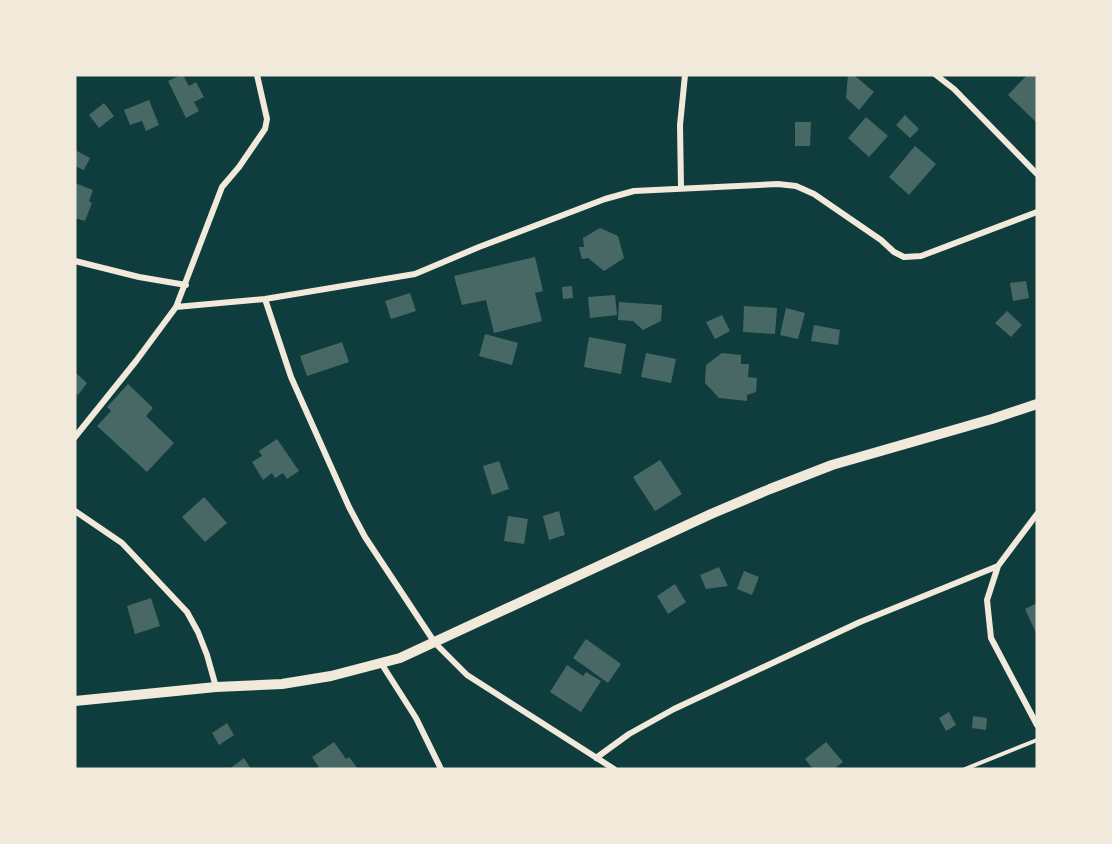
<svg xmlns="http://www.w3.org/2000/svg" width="1112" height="844" font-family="Cabin,sans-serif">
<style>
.building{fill:#486865}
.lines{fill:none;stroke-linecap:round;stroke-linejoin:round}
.path{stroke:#f1e9da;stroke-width:4}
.minor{stroke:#f1e9da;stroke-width:6}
.tertiary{stroke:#f1e9da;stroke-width:10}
</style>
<rect width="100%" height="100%" fill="#0f3d3e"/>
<path class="building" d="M 181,75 L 183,75 L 189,86 L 196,82 L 204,97 L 194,102 L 199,111 L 186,118 L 168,81 Z
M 848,75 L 854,75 L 874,92 L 859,110 L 846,98 Z
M 1027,75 L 1037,75 L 1037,123 L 1008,95 Z
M 149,100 L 159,125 L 146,131 L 142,121 L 130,125 L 124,110 Z
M 104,103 L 114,116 L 99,128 L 89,115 Z
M 905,115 L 919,129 L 910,138 L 896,125 Z
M 866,117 L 888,136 L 869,157 L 848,138 Z
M 795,122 L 811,122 L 810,146 L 795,146 Z
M 915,146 L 936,164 L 909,195 L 889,177 Z
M 75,150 L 90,158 L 84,170 L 75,166 Z
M 75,183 L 93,190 L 89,201 L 92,203 L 85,221 L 75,218 Z
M 600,228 L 618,236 L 624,258 L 604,271 L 588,258 L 582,259 L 579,247 L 584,247 L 583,238 Z
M 535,257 L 543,291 L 535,293 L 542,321 L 494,333 L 486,300 L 462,305 L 454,276 Z
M 1026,281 L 1029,298 L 1013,301 L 1010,283 Z
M 572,286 L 573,298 L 563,299 L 562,287 Z
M 410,293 L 416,311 L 391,319 L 385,301 Z
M 615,295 L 617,315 L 590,318 L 588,297 Z
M 619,302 L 662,305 L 661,321 L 643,330 L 633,321 L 618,320 Z
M 744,306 L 777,308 L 775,334 L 743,332 Z
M 786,308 L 805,313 L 798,339 L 780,335 Z
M 1007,311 L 1022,325 L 1011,337 L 995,323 Z
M 722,315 L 730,331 L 715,339 L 706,322 Z
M 814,325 L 840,330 L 838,345 L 811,341 Z
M 485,334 L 518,343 L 512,365 L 479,356 Z
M 589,337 L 626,344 L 621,374 L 584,367 Z
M 342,342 L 349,362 L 307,376 L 300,356 Z
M 646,353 L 676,359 L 671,383 L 641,377 Z
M 722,353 L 741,355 L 741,364 L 749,364 L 748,377 L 757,378 L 756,392 L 747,395 L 747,401 L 719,398 L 705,383 L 706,365 Z
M 75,372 L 87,383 L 78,395 L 75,393 Z
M 128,384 L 153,408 L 146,416 L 174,443 L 147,472 L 97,426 L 111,411 L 107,407 Z
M 277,439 L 299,471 L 287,479 L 283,473 L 275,478 L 272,473 L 263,480 L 252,462 L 262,456 L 259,451 Z
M 660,460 L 682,494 L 655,511 L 633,477 Z
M 499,461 L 509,489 L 492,495 L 483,466 Z
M 204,497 L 227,523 L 205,542 L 182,517 Z
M 559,511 L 565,535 L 549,540 L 543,516 Z
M 508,516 L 528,519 L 524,544 L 504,541 Z
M 719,567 L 728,586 L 706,589 L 700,575 Z
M 744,571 L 759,577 L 752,595 L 737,589 Z
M 675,584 L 686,602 L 668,614 L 657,596 Z
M 151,598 L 160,626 L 135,634 L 127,606 Z
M 1037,603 L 1037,635 L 1025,609 Z
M 586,639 L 621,664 L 608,683 L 573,658 Z
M 567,665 L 583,676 L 586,672 L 601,681 L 581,712 L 550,692 Z
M 949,712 L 956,725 L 946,731 L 939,718 Z
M 973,716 L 987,718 L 986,730 L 972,728 Z
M 227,723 L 234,735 L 219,745 L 212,733 Z
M 334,742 L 346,759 L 349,757 L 358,769 L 320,769 L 312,757 Z
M 826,742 L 843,762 L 834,769 L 813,769 L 805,759 Z
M 244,758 L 251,769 L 229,769 Z"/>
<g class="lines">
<path class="path" d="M 965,769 L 1037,740"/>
<path class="minor" d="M 936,75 L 954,89 L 1037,174
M 681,188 L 680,125 L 685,75
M 75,261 L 139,277 L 186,285
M 265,299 L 291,377 L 349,507 L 365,537 L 435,643 L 467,675 L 614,769
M 176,307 L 265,299 L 415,274 L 479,247 L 605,199 L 634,191 L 778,184 L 796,186 L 814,194 L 881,240 L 894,252 L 904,257 L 921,256 L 1037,212
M 75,437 L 136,361 L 176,307 L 222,187 L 239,167 L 265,129 L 267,119 L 257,75
M 75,511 L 122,543 L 187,612 L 198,632 L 207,655 L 216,687
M 1037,514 L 998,566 L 987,600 L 991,638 L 1037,725
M 381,663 L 416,718 L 441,769
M 596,758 L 629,734 L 674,709 L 860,622 L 998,566"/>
<path class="tertiary" d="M 75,701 L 216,687 L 282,684 L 331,676 L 400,658 L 711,514 L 770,489 L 832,465 L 992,419 L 1037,404"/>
</g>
<rect width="1112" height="844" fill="none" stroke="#f1e9da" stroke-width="153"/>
</svg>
